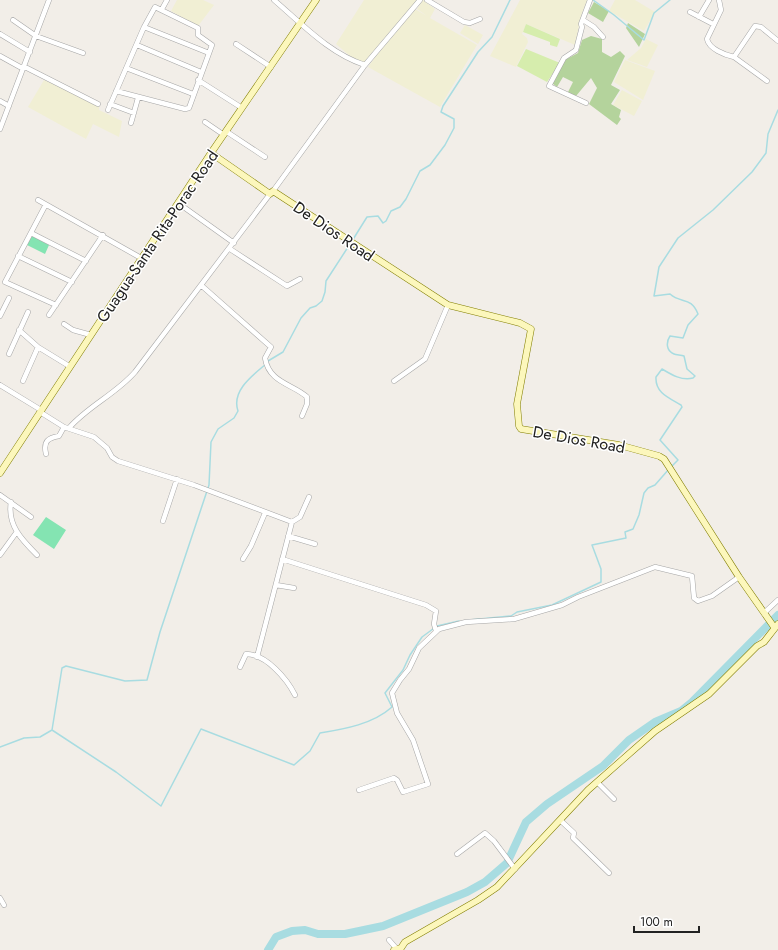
<svg xmlns="http://www.w3.org/2000/svg" width="778" height="950" font-family="Jost,sans-serif">
<style>
.farmland{fill:#f1efd4}
.grass{fill:#d6edad}
.forest{fill:#b4d39c}
.pitch{fill:#84e4b2}
.lines{fill:none;stroke-linecap:round;stroke-linejoin:round}
.stream{stroke:#a8dce1;stroke-width:1.5}
.river{stroke:#a8dce1;stroke-width:8}
.street-casing{stroke:#a6a6a6;stroke-width:5.5}
.secondary-casing{stroke:#827e00;stroke-width:7}
.street{stroke:#fff;stroke-width:4.5}
.secondary{stroke:#fcf7bc;stroke-width:6}
.labels{text-anchor:middle;stroke-width:3;stroke-linejoin:round;paint-order:stroke}
.street-label{font-size:16px;fill:#222;stroke:#fff}
</style>
<rect width="100%" height="100%" fill="#f2eee8"/>
<path class="farmland" d="M 177,0 L 203,0 L 214,5 L 198,26 L 171,11 Z
M 364,0 L 418,0 L 366,64 L 350,56 L 336,44 Z
M 423,0 L 435,9 L 430,18 L 477,45 L 440,107 L 368,67 L 395,30 L 415,9 L 427,16 L 417,9 Z
M 520,0 L 587,0 L 581,16 L 575,45 L 526,24 L 522,34 L 527,38 L 528,42 L 516,67 L 490,56 Z
M 615,0 L 635,0 L 655,12 L 644,31 L 609,11 Z
M 465,25 L 483,35 L 478,44 L 460,33 Z
M 646,39 L 658,45 L 647,67 L 627,60 L 641,48 Z
M 625,60 L 655,71 L 643,100 L 614,82 Z
M 44,80 L 99,104 L 99,110 L 122,121 L 119,137 L 93,124 L 86,139 L 28,107 Z
M 622,90 L 642,101 L 634,116 L 613,105 Z"/>
<path class="grass" d="M 526,24 L 560,39 L 557,47 L 550,45 L 550,42 L 523,32 Z
M 526,49 L 560,63 L 547,82 L 517,66 Z"/>
<path class="forest" d="M 594,2 L 609,11 L 603,22 L 588,13 Z
M 628,23 L 645,34 L 639,47 L 626,28 Z
M 591,36 L 602,39 L 602,52 L 611,57 L 620,51 L 625,56 L 611,85 L 620,90 L 611,104 L 621,110 L 619,117 L 621,119 L 617,125 L 589,104 L 597,88 L 591,78 L 576,96 L 567,94 L 573,82 L 563,77 L 557,87 L 552,83 L 563,61 L 578,53 L 582,40 Z"/>
<path class="pitch" d="M 32,236 L 49,245 L 45,254 L 27,245 Z
M 46,517 L 66,530 L 54,549 L 33,535 Z"/>
<g class="lines">
<path class="stream" d="M 593,0 L 614,15 L 644,40 L 654,13 L 670,0
M 352,241 L 367,217 L 378,216 L 383,223 L 386,221 L 391,211 L 400,207 L 406,199 L 420,171 L 430,165 L 445,145 L 454,128 L 454,119 L 441,112 L 443,106 L 478,52 L 492,37 L 510,0
M 268,361 L 283,352 L 301,318 L 310,308 L 316,306 L 322,301 L 325,292 L 326,281 L 350,244
M 672,466 L 678,460 L 660,440 L 682,407 L 681,405 C 669,398 655,393 656,377 L 662,369 C 672,375 682,381 693,378 L 695,376 L 687,369 L 684,356 C 681,355 676,355 674,354 C 666,351 666,342 670,336 L 683,338 L 688,325 L 698,314 C 691,296 681,304 670,294 L 654,296 L 659,267 L 678,238 L 713,210 L 752,172 L 766,153 L 768,134 L 778,110
M 469,620 L 511,616 L 517,612 L 552,605 L 601,582 L 601,569 L 592,545 L 626,538 L 625,532 L 633,529 L 639,515 L 644,493 L 648,488 L 655,485 L 669,469
M 52,730 L 116,772 L 161,806 L 201,729 L 294,765 L 310,751 L 320,733 C 345,729 373,724 392,707 L 385,693 L 403,670 L 410,655 L 422,637 L 437,626 L 459,621
M 0,747 L 24,738 L 40,737 L 52,730 L 62,668 L 66,666 L 125,681 L 147,680 L 160,632 L 209,485 L 211,442 L 218,429 L 234,418 L 238,411 C 231,391 253,375 266,364"/>
<path class="river" d="M 268,950 L 276,937 L 292,931 L 305,930 L 318,934 L 345,934 L 383,926 L 467,892 L 485,882 L 507,863 L 526,822 L 547,804 L 603,766 L 629,740 L 655,722 L 681,711 L 692,702 L 778,615"/>
<g class="street-casing">
<path id="street" d="M 274,0 C 302,24 330,54 365,65
M 427,0 L 464,22 L 470,23 L 480,19
M 719,0 L 721,10 L 707,39 C 709,49 725,55 734,57 L 755,26 L 761,27 L 778,41
M 162,9 L 167,0
M 690,12 L 713,24
M 699,17 L 709,0
M 13,20 L 36,36 L 83,53
M 583,20 L 594,27 L 603,37
M 144,27 L 209,53
M 0,34 L 30,52
M 236,44 L 271,67
M 137,45 L 201,72
M 0,56 L 20,67 L 25,67 L 98,104
M 734,57 L 767,81
M 126,68 L 193,94
M 198,80 L 242,108
M 0,101 L 9,106
M 586,103 L 549,86 L 564,58 L 576,50 L 582,27 L 581,24 L 590,0
M 110,104 L 134,113
M 108,110 L 144,27 L 155,7 L 198,28 L 198,35 L 212,45 L 189,108 L 185,109 L 116,91
M 205,122 L 224,135
M 131,123 L 138,98
M 0,129 L 49,0
M 227,132 L 265,157
M 273,191 L 365,65 L 420,0
M 38,200 L 141,258
M 178,203 L 234,243
M 45,206 L 5,282 L 56,305
M 31,233 L 86,261
M 230,249 L 287,286 L 300,279
M 18,256 L 72,282
M 202,286 L 271,347 L 265,358 C 269,383 293,384 307,397 L 307,404 L 302,416
M 49,315 L 103,235
M 0,316 L 9,298
M 64,324 L 73,330 L 91,335
M 19,330 L 38,347 L 69,366
M 9,354 L 28,312
M 23,381 L 38,347
M 394,381 L 425,359 L 448,305
M 0,385 L 41,410
M 40,412 L 64,427 L 94,437 L 107,448 L 112,457 L 118,461 L 194,485 L 292,522 L 257,657
M 69,428 C 88,406 116,394 135,372 L 270,194
M 46,454 C 43,441 48,438 59,436 L 64,427
M 0,495 L 31,517
M 11,502 C 7,525 22,540 37,555
M 163,521 L 177,479
M 292,522 L 300,517 L 309,497
M 288,536 L 315,544
M 0,555 L 16,533
M 243,559 L 251,546 L 265,513
M 282,559 L 426,605 L 436,611 L 434,624 L 436,631
M 276,585 L 294,588
M 764,613 L 778,600
M 240,667 L 246,654 C 266,654 287,679 295,695
M 597,782 L 614,799
M 359,790 L 394,778 L 397,780 L 403,792 L 428,784 L 413,740 L 397,713 L 392,693 L 400,680 L 409,669 L 419,648 L 439,629 L 466,622 L 514,619 L 562,605 L 578,597 L 655,567 L 692,576 L 694,598 L 698,601 L 712,596 L 739,577
M 560,820 L 574,833 L 573,838 L 609,873
M 457,854 L 485,833 L 494,841 L 515,869
M 0,898 L 4,905
M 389,940 L 396,948"/>
</g>
<g class="secondary-casing">
<path id="secondary" d="M 211,153 L 270,194 L 273,191 L 448,305 L 520,323 L 531,329 L 517,404 L 519,426 L 521,429 L 619,445 L 659,456 L 664,459 L 739,577 L 774,627
M 0,473 L 211,153 L 316,0
M 394,950 L 401,948 L 405,942 L 478,900 L 497,887 L 588,790 L 655,731 L 709,694 L 757,646 L 764,642 L 778,624"/>
</g>
<use href="#street" class="street"/>
<use href="#secondary" class="secondary"/>
</g>
<g class="labels">
<g class="street-label">
<text transform="translate(334 231) rotate(34)" y="6">De Dios Road</text>
<text transform="translate(157 236) rotate(-56)" y="6">Guagua-Santa Rita-Porac Road</text>
<text transform="translate(579 439) rotate(10)" y="6">De Dios Road</text>
</g>
</g>
<path d="M634 926v6h65v-6" fill="none" stroke="#222222" stroke-width="2"/>
<text x="640" y="926" font-size="12" fill="#222222" stroke="#ffffff" stroke-width="3" paint-order="stroke">100 m</text>
</svg>
